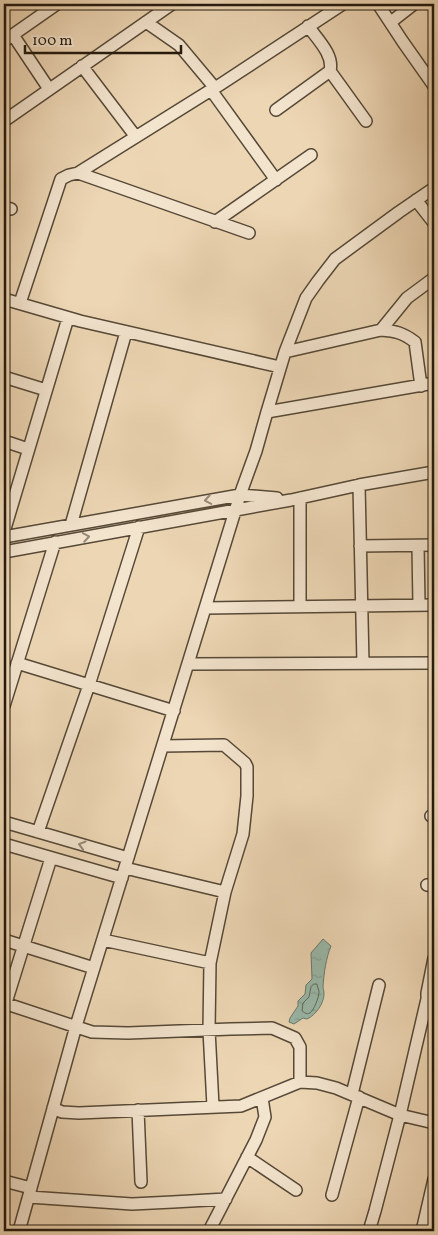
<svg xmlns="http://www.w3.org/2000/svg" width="438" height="1235" font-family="Vollkorn,serif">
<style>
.water{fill:url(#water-ripples);stroke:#6a796b}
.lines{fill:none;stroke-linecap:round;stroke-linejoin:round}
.shore{stroke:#5e6a5c;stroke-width:1}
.minor-casing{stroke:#564937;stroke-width:14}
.minor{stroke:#f3e4ce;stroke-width:11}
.oneway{stroke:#968977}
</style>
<defs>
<pattern id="water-ripples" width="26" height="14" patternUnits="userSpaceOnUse" patternTransform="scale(1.25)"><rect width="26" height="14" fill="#99b9aa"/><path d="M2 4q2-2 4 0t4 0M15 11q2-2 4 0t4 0" fill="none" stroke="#849e91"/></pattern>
</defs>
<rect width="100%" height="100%" fill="#edd6b4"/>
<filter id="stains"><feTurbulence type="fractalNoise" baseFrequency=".004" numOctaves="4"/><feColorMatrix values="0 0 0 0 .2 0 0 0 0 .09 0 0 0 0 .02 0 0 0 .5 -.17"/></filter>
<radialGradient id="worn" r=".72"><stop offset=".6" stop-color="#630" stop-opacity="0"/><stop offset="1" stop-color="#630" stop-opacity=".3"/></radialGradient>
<path class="water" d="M 323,939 L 331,946 C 326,958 324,973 323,986 C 323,988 324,991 324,994 C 324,1003 316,1015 307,1019 L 303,1018 L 294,1024 L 289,1022 L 290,1018 L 298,1006 L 298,1001 L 305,994 L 306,985 L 312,979 L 311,953 Z"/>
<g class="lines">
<path class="shore" d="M 314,984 L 317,984 C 317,986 319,990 319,992 C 319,997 314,1010 310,1013 C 306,1015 304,1012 302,1011 L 303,1003 L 309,997 L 311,987 Z"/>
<g class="minor-casing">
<path id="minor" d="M 378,4 L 403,42 L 434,86
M 146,22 L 179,45 L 215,88
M 391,22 L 414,4
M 13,35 L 49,89
M 4,41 L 57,4
M 82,66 L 136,137
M 330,71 L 366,121
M 211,90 L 276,180
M 276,110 L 330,71 C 334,55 318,40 308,26
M 4,121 L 172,4
M 78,173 L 211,90 L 215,88 L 343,4
M 416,200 L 434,223
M 4,207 L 11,209
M 215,222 L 311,155
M 4,299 L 80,321 L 280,367
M 20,303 L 61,179 L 69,175 L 78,173 L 249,233
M 381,330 L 407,298 L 434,278
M 285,352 L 381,330 C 396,331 403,333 415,342 L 421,386
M 4,377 L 46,390
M 267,412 L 434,383
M 4,441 L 28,449
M 359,485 L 363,663
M 300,498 L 300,606
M 71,525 L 126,332
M 4,532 L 68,318
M 4,537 L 240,495 L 277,498
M 360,546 L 434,545
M 418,546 L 419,605
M 4,552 L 291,500 L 359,485 L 434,472
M 206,608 L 434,605
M 17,663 L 174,711
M 189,664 L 434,663
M 4,706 L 55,542
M 163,746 L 224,745 L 245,763 L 247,767 L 247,796 L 243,834 L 225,892
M 431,816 L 434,817
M 4,822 L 128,858
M 38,832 L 89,685 L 139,527
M 4,844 L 122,878
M 125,868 L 225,892 L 210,963 L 209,1030 L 213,1106
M 427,885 L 434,886
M 4,940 L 94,968
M 103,940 L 210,963
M 4,1003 L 92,1032 L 128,1033 L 231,1029 L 272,1028 L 295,1038 L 300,1047 L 300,1082
M 4,1009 L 51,858
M 352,1094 L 379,985
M 53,1108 L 62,1112 L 79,1113 L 241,1106 L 300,1082 L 317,1083 L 336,1088 L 400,1115 L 434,1123
M 138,1110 L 141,1182
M 247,1157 L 296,1190
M 4,1181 L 31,1188
M 332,1195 L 359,1097
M 29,1197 L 132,1204 L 173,1202 L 226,1199
M 19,1231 L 76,1026 L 240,495 L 256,451 L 267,412 L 285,352 L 306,298 L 318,281 L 335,259 L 399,212 L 434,188
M 209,1231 L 256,1140 L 265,1117 L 262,1098
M 369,1231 L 375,1211 L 400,1115 L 427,999 L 427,993 L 434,958
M 422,1231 L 434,1179"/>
</g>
<use href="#minor" class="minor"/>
</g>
<defs><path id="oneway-chevron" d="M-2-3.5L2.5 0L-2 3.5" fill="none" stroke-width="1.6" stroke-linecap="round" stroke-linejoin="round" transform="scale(1.25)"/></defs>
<g class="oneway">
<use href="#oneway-chevron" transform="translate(208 500) rotate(170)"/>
<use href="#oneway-chevron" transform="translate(86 537) rotate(-10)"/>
<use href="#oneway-chevron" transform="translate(82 845) rotate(-164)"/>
</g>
<rect width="438" height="1235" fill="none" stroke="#edd6b4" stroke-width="20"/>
<rect x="5" y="5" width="428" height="1225" fill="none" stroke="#241a0d" stroke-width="2.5"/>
<rect x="10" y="10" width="418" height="1215" fill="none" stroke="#241a0d"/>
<path d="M25 45v8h156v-8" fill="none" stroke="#241a0d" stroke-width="2.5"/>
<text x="32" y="45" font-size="15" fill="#241a0d" stroke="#f3e4ce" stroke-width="4" paint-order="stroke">100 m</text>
<rect width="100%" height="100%" filter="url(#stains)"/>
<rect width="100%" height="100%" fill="url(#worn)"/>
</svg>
